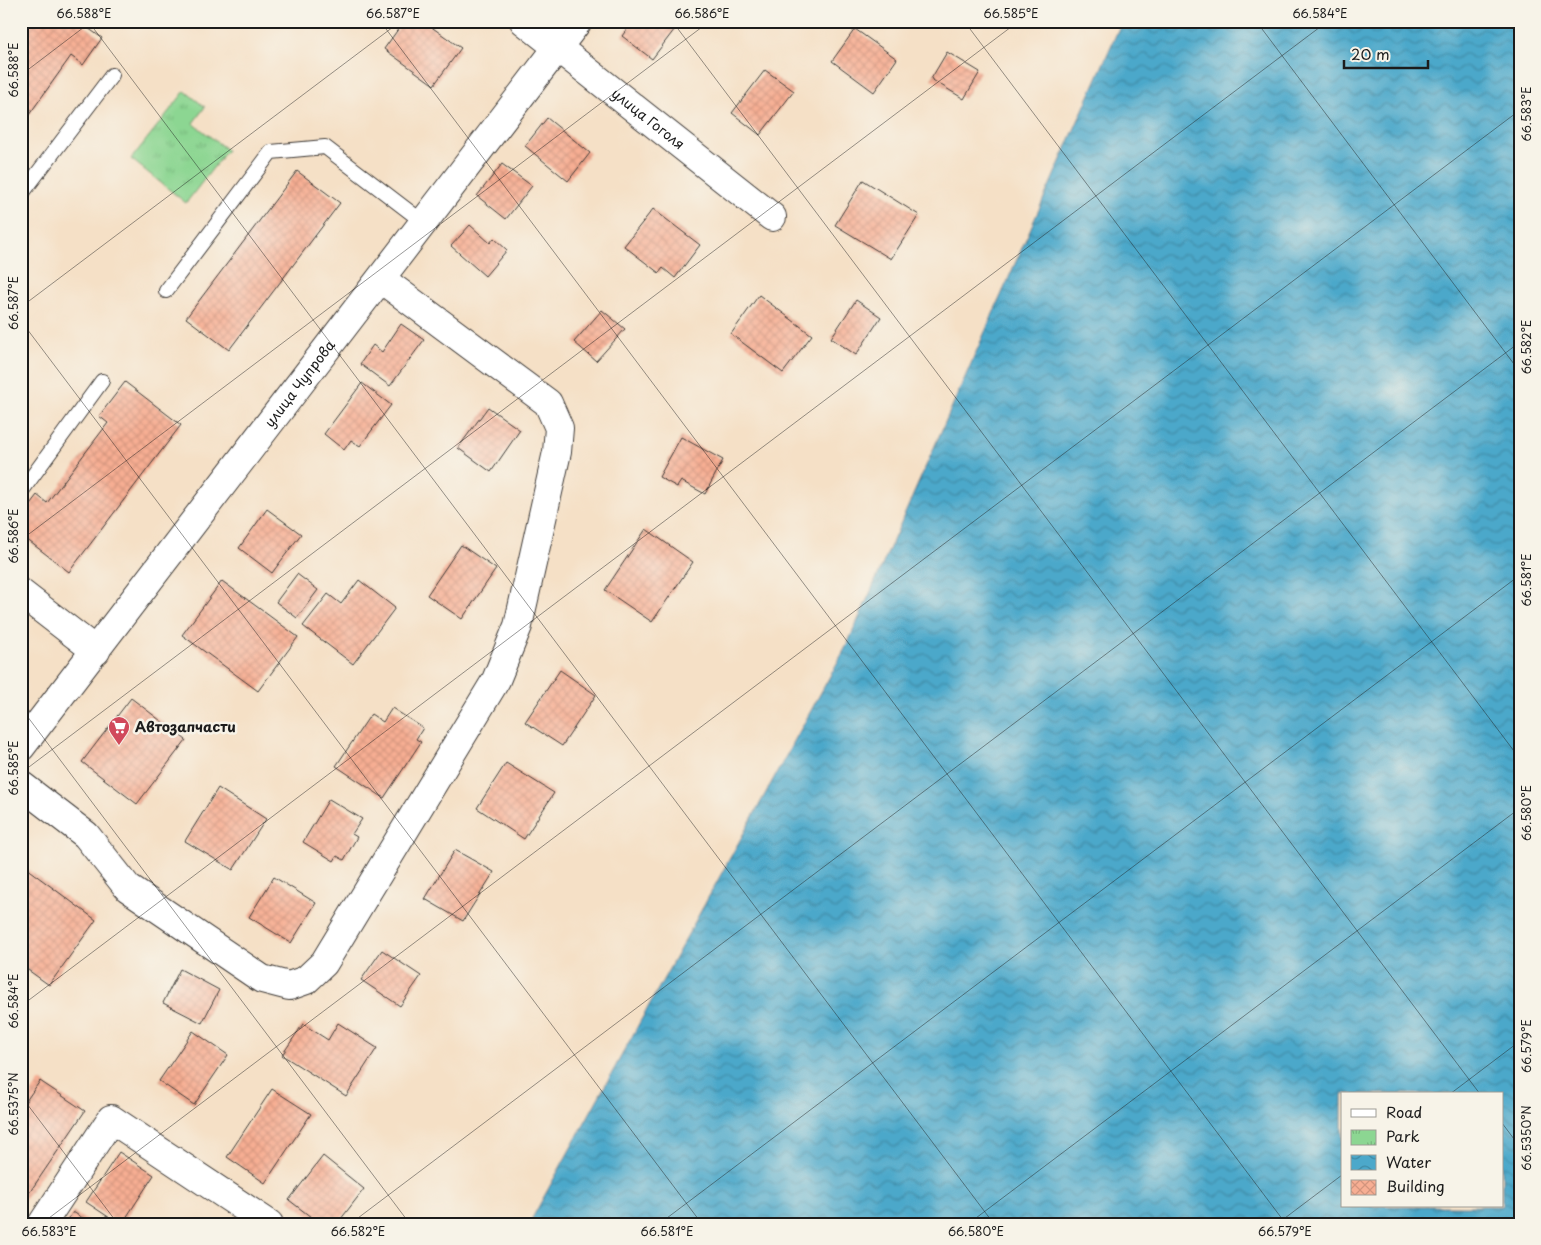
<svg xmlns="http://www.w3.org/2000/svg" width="1541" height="1245" font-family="'Playpen Sans',sans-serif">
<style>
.park{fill:url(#park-tufts);stroke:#547957}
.water{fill:url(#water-waves);stroke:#346273;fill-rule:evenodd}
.building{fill:url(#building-cross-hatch)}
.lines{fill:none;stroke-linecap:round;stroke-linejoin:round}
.service-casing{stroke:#3d3936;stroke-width:16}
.minor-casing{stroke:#3d3936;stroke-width:30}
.tertiary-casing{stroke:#3d3936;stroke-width:30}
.service{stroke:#fff;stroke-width:14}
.minor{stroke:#fff;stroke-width:28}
.tertiary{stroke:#fff;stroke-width:28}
.ticks{fill:none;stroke:#1c1c1c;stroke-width:1;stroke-opacity:0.45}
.labels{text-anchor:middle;stroke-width:5;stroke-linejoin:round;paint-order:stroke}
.street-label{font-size:14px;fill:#1c1c1c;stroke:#f7f3e8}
.poi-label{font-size:14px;font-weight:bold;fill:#1c1c1c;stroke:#f7f3e8;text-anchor:start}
.neatline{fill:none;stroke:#1c1c1c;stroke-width:2}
.ticks-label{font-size:12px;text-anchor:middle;fill:#1c1c1c}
</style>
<defs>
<pattern id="park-tufts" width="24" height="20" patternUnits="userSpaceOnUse" patternTransform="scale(1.25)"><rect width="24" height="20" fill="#8cd692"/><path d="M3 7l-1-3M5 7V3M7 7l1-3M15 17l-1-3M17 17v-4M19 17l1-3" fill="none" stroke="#78b77d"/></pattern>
<pattern id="water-waves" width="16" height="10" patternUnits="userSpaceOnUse" patternTransform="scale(1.25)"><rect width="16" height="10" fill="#4ca8ca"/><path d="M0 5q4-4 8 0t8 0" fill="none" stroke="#3e88a3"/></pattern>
<pattern id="building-cross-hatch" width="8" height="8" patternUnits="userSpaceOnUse" patternTransform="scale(1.25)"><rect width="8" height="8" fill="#f7ae93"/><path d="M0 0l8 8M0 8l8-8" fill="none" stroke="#d3957e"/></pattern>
</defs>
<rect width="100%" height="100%" fill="#f7f3e8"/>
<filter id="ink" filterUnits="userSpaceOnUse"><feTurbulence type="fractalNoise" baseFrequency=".02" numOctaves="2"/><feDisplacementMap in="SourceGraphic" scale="10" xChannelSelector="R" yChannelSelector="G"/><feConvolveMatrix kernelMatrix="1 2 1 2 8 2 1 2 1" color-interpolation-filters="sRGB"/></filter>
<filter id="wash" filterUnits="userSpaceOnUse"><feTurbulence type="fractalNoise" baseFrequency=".0096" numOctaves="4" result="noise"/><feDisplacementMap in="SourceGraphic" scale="20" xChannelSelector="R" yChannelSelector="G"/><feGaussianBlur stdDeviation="1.12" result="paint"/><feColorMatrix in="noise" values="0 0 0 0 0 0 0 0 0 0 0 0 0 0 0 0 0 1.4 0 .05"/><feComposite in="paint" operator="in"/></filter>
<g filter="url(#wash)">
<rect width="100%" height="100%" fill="#f5e0c6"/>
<path class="park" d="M 185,91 L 205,107 L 193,123 L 227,150 L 186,203 L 131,159 Z"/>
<path class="water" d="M 1122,21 L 1520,21 L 1520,1224 L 529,1224 L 847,645 ZM 1342,1094 L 1502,1094 L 1502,1206 L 1342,1206 Z"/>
<g id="blocks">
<path class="building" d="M 26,21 L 78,21 L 102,38 L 83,65 L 71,56 L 21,126 L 21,28 Z
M 404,21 L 423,21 L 461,48 L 434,85 L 384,49 Z
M 633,21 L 681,21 L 652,59 L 622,36 Z
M 855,29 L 897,59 L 874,92 L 832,61 Z
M 947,52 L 980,72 L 964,99 L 931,79 Z
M 765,70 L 794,91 L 760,135 L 732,113 Z
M 547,118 L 590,153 L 568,181 L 525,146 Z
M 502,164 L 532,186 L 506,219 L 477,196 Z
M 297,171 L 340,203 L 229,350 L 186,318 Z
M 863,180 L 919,215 L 891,259 L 835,225 Z
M 653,209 L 700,245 L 675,278 L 663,268 L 659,273 L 624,246 Z
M 470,225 L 490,243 L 494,238 L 507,250 L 485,276 L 451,246 Z
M 759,295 L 812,335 L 783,373 L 731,334 Z
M 856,300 L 881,317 L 856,355 L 831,338 Z
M 602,310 L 625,329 L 596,361 L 574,342 Z
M 401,324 L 424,340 L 390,386 L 360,364 L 373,345 L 382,352 Z
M 125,382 L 181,425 L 69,572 L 21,535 L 21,516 L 37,495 L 47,503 L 108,423 L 99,416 Z
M 362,383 L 391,405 L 360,446 L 351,440 L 344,450 L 324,434 Z
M 488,407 L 520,430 L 491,472 L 458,448 Z
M 681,437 L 723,460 L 705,494 L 681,481 L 677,487 L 659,477 Z
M 267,509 L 301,534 L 272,573 L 239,548 Z
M 646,529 L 693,562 L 652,622 L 605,590 Z
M 461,545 L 496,569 L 462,619 L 427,595 Z
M 297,574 L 318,590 L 297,618 L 276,602 Z
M 359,580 L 395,608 L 353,664 L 303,626 L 328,594 L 341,604 Z
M 222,581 L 298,637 L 258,691 L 182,635 Z
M 560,670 L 596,695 L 562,746 L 525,722 Z
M 131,698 L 186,740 L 137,804 L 82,762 Z
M 392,708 L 423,728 L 416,739 L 421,742 L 384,798 L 336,766 L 371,714 L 383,722 Z
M 506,763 L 554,793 L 524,839 L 477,808 Z
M 218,788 L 266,819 L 233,870 L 185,841 Z
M 329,799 L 362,819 L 352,834 L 357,837 L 344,860 L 337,856 L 334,861 L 303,842 Z
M 455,850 L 494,872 L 463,921 L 425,899 Z
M 26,868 L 96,920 L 49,985 L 21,965 L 21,875 Z
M 274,877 L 316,903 L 291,943 L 249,917 Z
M 382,950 L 421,976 L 400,1006 L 361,980 Z
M 180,969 L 219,990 L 202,1023 L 163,1003 Z
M 338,1023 L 377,1048 L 346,1096 L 282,1055 L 303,1024 L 328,1040 Z
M 193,1031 L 228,1055 L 194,1105 L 159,1081 Z
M 40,1081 L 85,1111 L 21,1205 L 21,1108 Z
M 272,1089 L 311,1114 L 265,1183 L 227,1157 Z
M 119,1152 L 154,1175 L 122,1224 L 119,1224 L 86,1202 Z
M 323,1156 L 364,1189 L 337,1224 L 320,1224 L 289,1200 Z
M 73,1212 L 92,1224 L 65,1224 Z"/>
</g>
</g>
<g filter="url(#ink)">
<use href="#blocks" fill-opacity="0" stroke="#3d3936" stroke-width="1"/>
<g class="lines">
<g class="service-casing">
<path id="service" d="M 21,195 L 112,75
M 166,291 L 271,152 L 325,147 L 423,222
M 21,492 L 102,381"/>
</g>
<g class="minor-casing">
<g id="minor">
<path id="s1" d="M 524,21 L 772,217"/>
<path d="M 21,785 L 86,835 L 128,888 L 262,979 L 289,986 L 306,980 L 324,963 L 496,680 L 518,626 L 557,452 L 559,428 L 548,403 L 381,279"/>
<path d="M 42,1224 L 111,1119 L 269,1224"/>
</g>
</g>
<g class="tertiary-casing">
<g id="tertiary">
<path d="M 21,593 L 96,651"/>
<path id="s2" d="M 21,747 L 578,21"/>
</g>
</g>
<use href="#service" class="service"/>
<use href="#minor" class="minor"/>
<use href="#tertiary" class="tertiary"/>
</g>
</g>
<path class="ticks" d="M 88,21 L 994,1224M 380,21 L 1286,1224M 672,21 L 1480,1094M 964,21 L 1520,759M 1256,21 L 1520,372M 21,75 L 92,21M 21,307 L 401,21M 21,321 L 702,1224M 21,540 L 710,21M 21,708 L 410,1224M 21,773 L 1019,21M 21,1006 L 1328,21M 1450,1094 L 1520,1041M 21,1096 L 118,1224M 1502,1123 L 1520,1147M 41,1224 L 1520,110M 350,1224 L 1520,342M 659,1224 L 1520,575M 968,1224 L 1520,808M 1277,1224 L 1342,1175"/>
<defs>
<g id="supermarket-pin" transform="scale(1.125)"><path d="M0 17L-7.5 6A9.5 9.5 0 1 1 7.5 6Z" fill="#d1495b" stroke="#f7f3e8"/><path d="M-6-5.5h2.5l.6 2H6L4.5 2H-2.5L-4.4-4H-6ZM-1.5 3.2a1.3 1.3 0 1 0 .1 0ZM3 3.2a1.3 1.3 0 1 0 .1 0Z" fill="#fff"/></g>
</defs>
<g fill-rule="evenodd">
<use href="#supermarket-pin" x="119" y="727"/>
</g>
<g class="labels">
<g class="street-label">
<text dy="5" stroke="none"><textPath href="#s1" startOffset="158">улица Гоголя</textPath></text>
<text dy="5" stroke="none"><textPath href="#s2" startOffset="458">улица Чупрова</textPath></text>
</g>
<g class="poi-label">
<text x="135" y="732">Автозапчасти</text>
</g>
</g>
<rect width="1541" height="1245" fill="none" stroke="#f7f3e8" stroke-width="55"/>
<rect x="1341" y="1092" width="162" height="115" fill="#f7f3e8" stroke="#9f9d96"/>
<rect x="1351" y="1109" width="25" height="8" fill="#ffffff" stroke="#9f9d96"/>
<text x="1386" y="1118" font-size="15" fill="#1c1c1c">Road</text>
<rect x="1351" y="1130" width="25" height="15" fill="url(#park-tufts)" stroke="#9f9d96"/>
<text x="1386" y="1142" font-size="15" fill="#1c1c1c">Park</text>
<rect x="1351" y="1155" width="25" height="15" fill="url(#water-waves)" stroke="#9f9d96"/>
<text x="1386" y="1168" font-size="15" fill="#1c1c1c">Water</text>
<rect x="1351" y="1180" width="25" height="15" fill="url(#building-cross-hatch)" stroke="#9f9d96"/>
<text x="1386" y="1192" font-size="15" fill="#1c1c1c">Building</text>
<path d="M1344 60v8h84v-8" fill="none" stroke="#1c1c1c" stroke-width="2.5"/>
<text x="1351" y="60" font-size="15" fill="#1c1c1c" stroke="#f7f3e8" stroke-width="4" paint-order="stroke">20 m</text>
<rect x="28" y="28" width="1486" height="1190" class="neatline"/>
<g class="ticks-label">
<text x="84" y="18">66.588°E</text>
<text x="393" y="18">66.587°E</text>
<text x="702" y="18">66.586°E</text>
<text x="1011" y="18">66.585°E</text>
<text x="1320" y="18">66.584°E</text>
<text transform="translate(14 70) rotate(-90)" y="4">66.588°E</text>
<text transform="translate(1527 114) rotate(-90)" y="4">66.583°E</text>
<text transform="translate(14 303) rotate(-90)" y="4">66.587°E</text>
<text transform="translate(1527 347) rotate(-90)" y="4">66.582°E</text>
<text transform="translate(14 536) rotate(-90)" y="4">66.586°E</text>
<text transform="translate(1527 580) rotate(-90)" y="4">66.581°E</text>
<text transform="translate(14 768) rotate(-90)" y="4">66.585°E</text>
<text transform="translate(1527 813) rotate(-90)" y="4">66.580°E</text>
<text transform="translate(14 1001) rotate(-90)" y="4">66.584°E</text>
<text transform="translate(1527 1046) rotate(-90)" y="4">66.579°E</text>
<text transform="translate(14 1104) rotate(-90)" y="4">66.5375°N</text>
<text transform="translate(1527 1138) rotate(-90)" y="4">66.5350°N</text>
<text x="49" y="1236">66.583°E</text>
<text x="358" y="1236">66.582°E</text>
<text x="667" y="1236">66.581°E</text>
<text x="976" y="1236">66.580°E</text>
<text x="1285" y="1236">66.579°E</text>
</g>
</svg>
